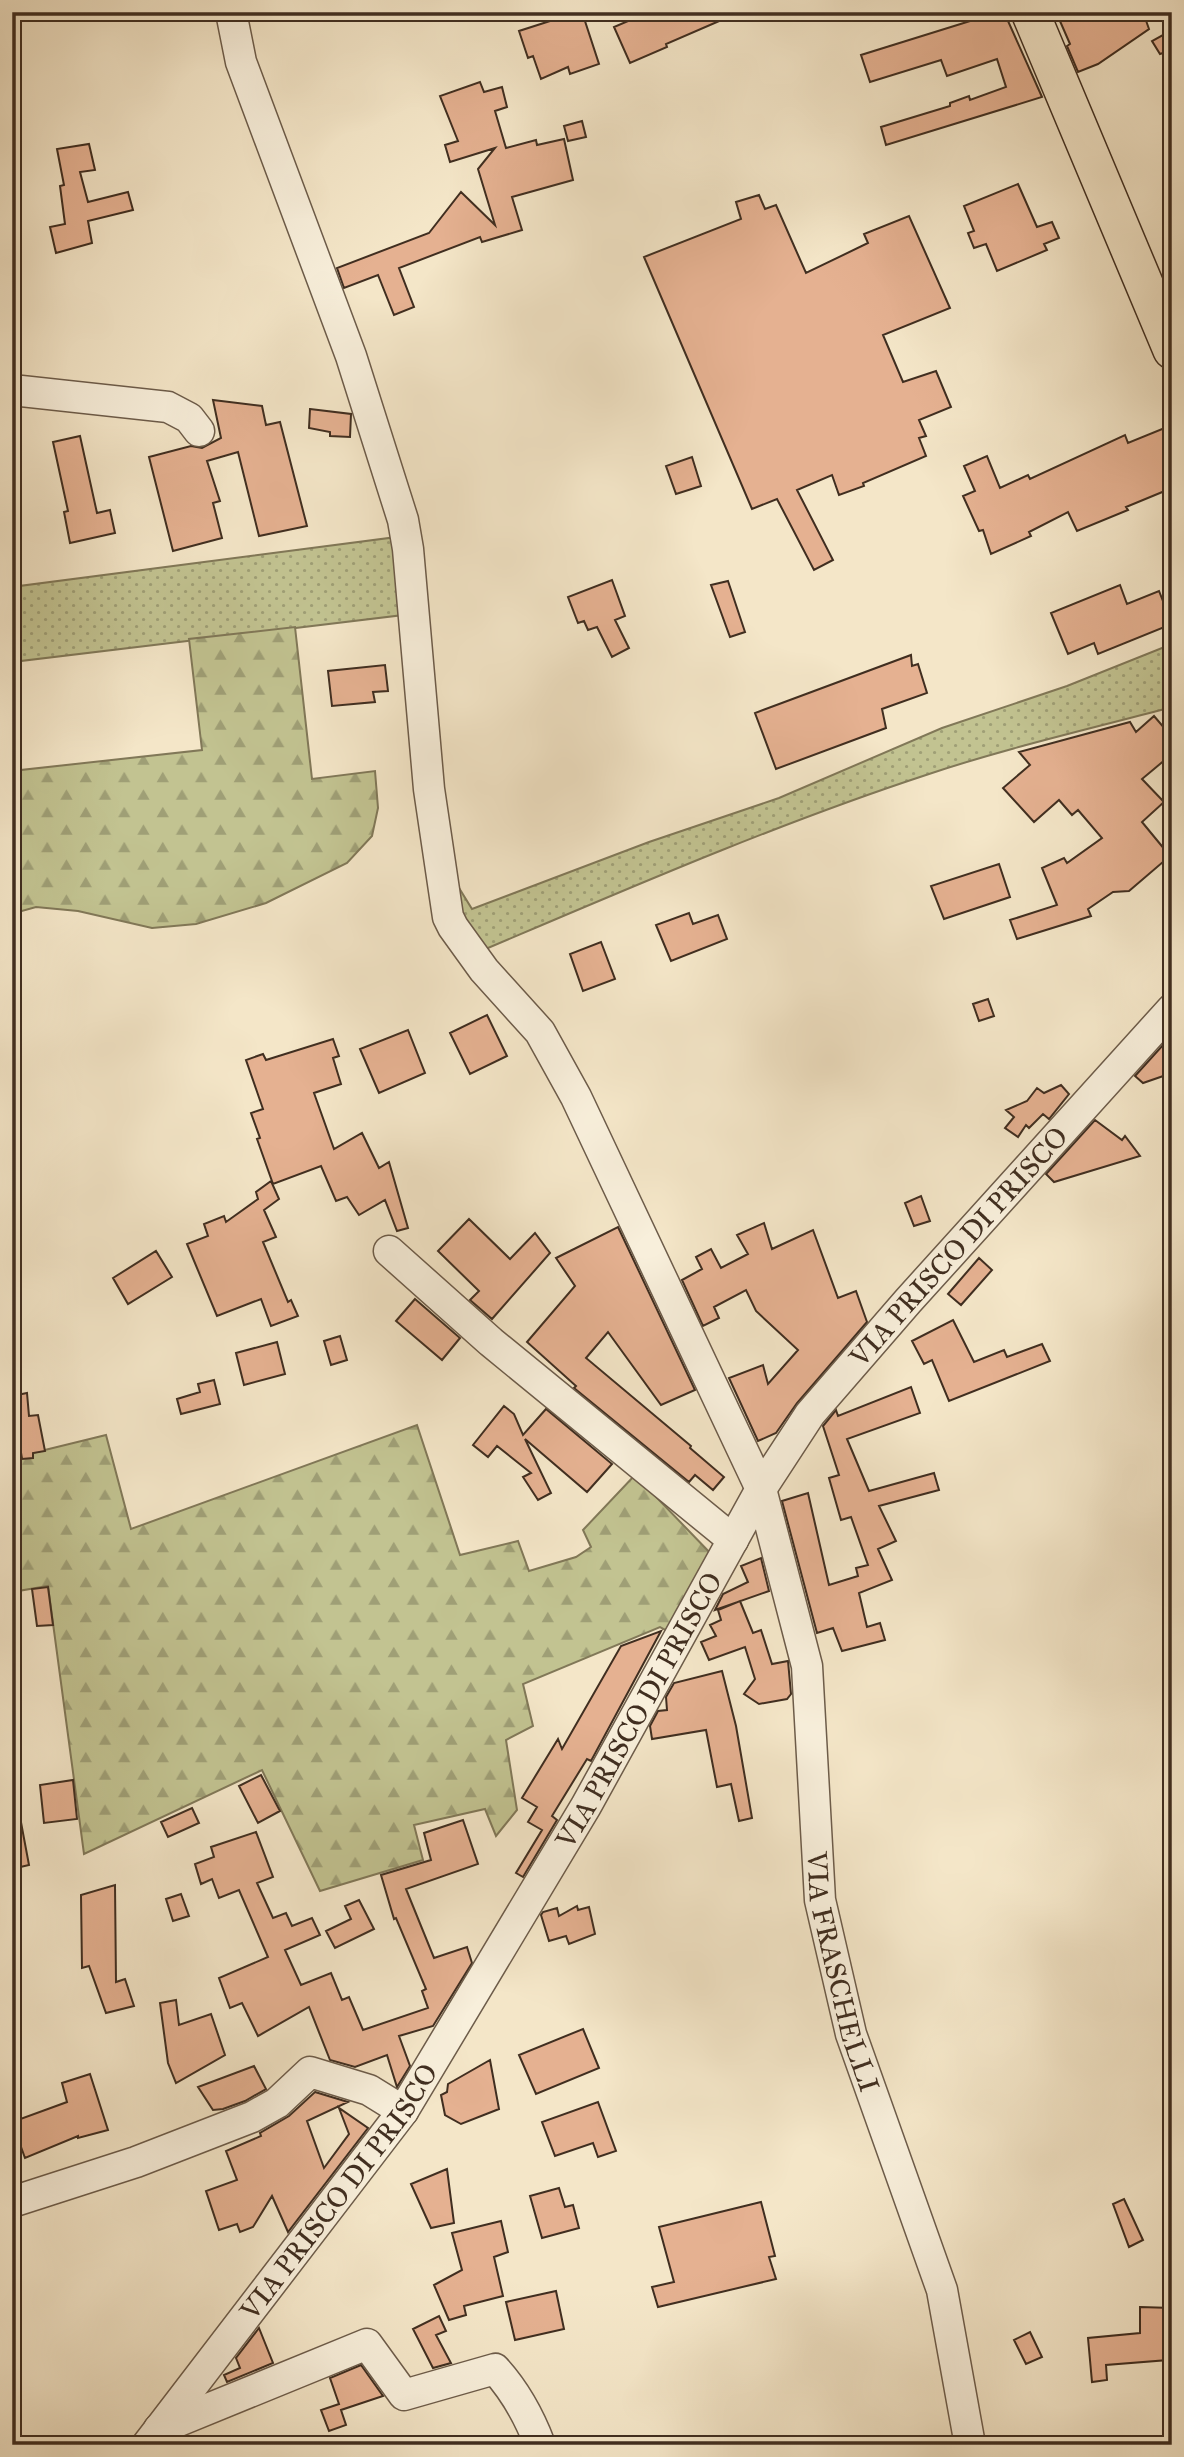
<svg xmlns="http://www.w3.org/2000/svg" width="1184" height="2457" font-family="'IM FELL Great Primer',serif">
<style>
.grass{fill:url(#grass-dots);stroke:#817858;stroke-width:2}
.forest{fill:url(#forest-firs);stroke:#817858;stroke-width:2}
.building{fill:#e5b191;stroke:#402e20;stroke-width:2}
.lines{fill:none;stroke-linecap:round;stroke-linejoin:round}
.minor-casing{stroke:#6d5c4a;stroke-width:33}
.major-casing{stroke:#402e20;stroke-width:40}
.minor{stroke:#f8efdb;stroke-width:30}
.major{stroke:#f4e6c8;stroke-width:37}
.labels{text-anchor:middle;stroke-width:7;stroke-linejoin:round;paint-order:stroke}
.street-label{font-size:28px;fill:#402e20;stroke:#f8efdb}
</style>
<defs>
<pattern id="grass-dots" width="8" height="8" patternUnits="userSpaceOnUse" patternTransform="scale(1.75)"><rect width="8" height="8" fill="#c2c391"/><path d="M2 2h.1M6 6h.1" fill="none" stroke="#9f9f76" stroke-width="1.8" stroke-linecap="round"/></pattern>
<pattern id="forest-firs" width="22" height="20" patternUnits="userSpaceOnUse" patternTransform="scale(1.75)"><rect width="22" height="20" fill="#c2c391"/><path d="M5 1l3.5 6h-7zM16 11l3.5 6h-7z" fill="#9f9f76"/></pattern>
</defs>
<rect width="100%" height="100%" fill="#f4e6c8"/>
<filter id="stains"><feTurbulence type="fractalNoise" baseFrequency=".00286" numOctaves="4"/><feColorMatrix values="0 0 0 0 .2 0 0 0 0 .09 0 0 0 0 .02 0 0 0 .5 -.17"/></filter>
<radialGradient id="worn" r=".72"><stop offset=".6" stop-color="#630" stop-opacity="0"/><stop offset="1" stop-color="#630" stop-opacity=".3"/></radialGradient>
<path class="grass" d="M 397,537 L 403,615 L 12,662 L 12,587 Z
M 1172,644 L 1172,707 C 1090,729 1006,748 926,775 C 774,825 627,889 481,951 L 459,915 L 456,883 L 472,909 L 649,842 L 779,798 L 942,728 L 1067,686 Z"/>
<path class="forest" d="M 295,627 L 312,779 L 375,771 L 378,808 L 372,836 L 347,863 L 266,903 L 196,924 L 152,928 L 78,911 L 36,907 L 18,912 L 12,927 L 12,771 L 202,750 L 189,639 Z
M 417,1425 L 460,1555 L 518,1541 L 529,1571 L 576,1557 L 591,1547 L 583,1530 L 635,1475 L 714,1557 L 671,1633 L 660,1627 L 523,1684 L 533,1726 L 506,1740 L 517,1810 L 496,1836 L 485,1809 L 414,1825 L 423,1860 L 320,1891 L 262,1770 L 84,1854 L 48,1586 L 12,1592 L 12,1458 L 106,1435 L 131,1529 Z"/>
<path class="building" d="M 578,12 L 582,12 L 599,64 L 570,74 L 568,67 L 541,79 L 533,56 L 528,58 L 519,31 Z
M 649,12 L 740,12 L 666,44 L 667,47 L 630,63 L 614,27 Z
M 999,12 L 1004,12 L 1042,97 L 886,145 L 881,127 L 950,106 L 950,103 L 969,96 L 970,100 L 1006,87 L 997,59 L 947,76 L 941,60 L 870,82 L 861,55 Z
M 1056,12 L 1143,12 L 1149,29 L 1098,64 L 1078,72 L 1067,46 L 1070,44 Z
M 1172,30 L 1172,50 L 1160,54 L 1152,41 Z
M 480,82 L 484,92 L 502,87 L 507,107 L 495,111 L 506,148 L 536,140 L 537,145 L 564,139 L 573,180 L 512,197 L 522,230 L 482,242 L 480,237 L 399,268 L 414,307 L 394,315 L 378,275 L 344,288 L 337,268 L 429,233 L 461,192 L 495,225 L 478,169 L 495,148 L 450,162 L 445,145 L 458,141 L 440,96 Z
M 582,121 L 586,137 L 568,141 L 564,126 Z
M 89,144 L 95,170 L 80,172 L 88,202 L 128,192 L 133,210 L 88,221 L 92,243 L 56,253 L 50,227 L 65,224 L 60,186 L 64,185 L 57,149 Z
M 1018,184 L 1037,227 L 1052,222 L 1059,238 L 1044,244 L 1047,250 L 997,271 L 986,244 L 974,248 L 968,233 L 974,231 L 964,206 Z
M 759,195 L 765,209 L 776,205 L 806,273 L 868,243 L 864,234 L 909,216 L 950,308 L 883,335 L 903,382 L 936,371 L 951,407 L 919,420 L 926,436 L 919,438 L 926,456 L 863,483 L 864,486 L 839,495 L 832,475 L 797,490 L 833,560 L 814,570 L 777,499 L 752,509 L 644,257 L 741,219 L 736,202 Z
M 213,400 L 262,406 L 266,425 L 280,422 L 307,526 L 259,536 L 238,452 L 207,461 L 220,501 L 213,503 L 222,538 L 173,551 L 149,457 L 191,446 L 202,448 L 221,438 Z
M 310,409 L 351,414 L 350,437 L 330,436 L 330,432 L 309,428 Z
M 1172,425 L 1172,488 L 1126,507 L 1128,510 L 1077,531 L 1068,512 L 1029,532 L 1031,536 L 991,554 L 983,530 L 979,531 L 963,496 L 975,491 L 964,466 L 987,456 L 1000,488 L 1028,475 L 1030,479 L 1125,435 L 1128,443 Z
M 80,436 L 97,513 L 110,510 L 115,533 L 70,543 L 64,512 L 68,511 L 53,442 Z
M 692,457 L 701,486 L 676,494 L 666,466 Z
M 612,580 L 625,616 L 615,620 L 629,648 L 612,657 L 597,627 L 588,630 L 584,621 L 578,623 L 568,597 Z
M 728,581 L 745,632 L 730,637 L 711,585 Z
M 1120,585 L 1127,604 L 1159,591 L 1172,624 L 1098,654 L 1094,643 L 1068,654 L 1051,613 Z
M 911,655 L 912,666 L 918,664 L 927,693 L 882,709 L 886,728 L 776,769 L 755,713 Z
M 385,665 L 388,691 L 373,692 L 375,702 L 332,706 L 328,671 Z
M 1154,716 L 1172,737 L 1172,754 L 1142,779 L 1164,802 L 1142,822 L 1170,856 L 1129,891 L 1113,892 L 1088,909 L 1091,916 L 1017,939 L 1010,920 L 1057,905 L 1042,868 L 1064,858 L 1067,863 L 1102,838 L 1078,810 L 1072,815 L 1059,800 L 1034,822 L 1003,788 L 1030,765 L 1019,752 L 1130,722 L 1136,732 Z
M 999,864 L 1010,897 L 944,919 L 931,886 Z
M 689,913 L 693,924 L 718,915 L 727,939 L 671,961 L 656,925 Z
M 601,942 L 615,979 L 583,991 L 570,954 Z
M 988,999 L 994,1016 L 979,1021 L 973,1004 Z
M 487,1015 L 507,1056 L 470,1074 L 450,1033 Z
M 408,1030 L 425,1073 L 379,1093 L 360,1049 Z
M 1172,1035 L 1172,1073 L 1143,1083 L 1135,1076 Z
M 333,1039 L 339,1056 L 333,1058 L 341,1084 L 314,1093 L 334,1149 L 362,1133 L 379,1168 L 389,1162 L 408,1228 L 397,1231 L 385,1200 L 359,1215 L 347,1197 L 336,1201 L 321,1166 L 273,1184 L 257,1139 L 260,1138 L 251,1113 L 263,1109 L 246,1060 L 263,1054 L 266,1060 Z
M 1061,1085 L 1069,1094 L 1049,1119 L 1043,1114 L 1029,1128 L 1026,1125 L 1018,1137 L 1005,1128 L 1014,1117 L 1006,1110 L 1027,1101 L 1037,1088 L 1044,1093 Z
M 1095,1120 L 1122,1140 L 1125,1136 L 1140,1156 L 1054,1182 L 1046,1174 Z
M 271,1181 L 279,1199 L 264,1210 L 276,1237 L 263,1242 L 288,1302 L 291,1300 L 298,1316 L 271,1326 L 261,1299 L 217,1316 L 187,1244 L 208,1236 L 204,1224 L 224,1216 L 226,1222 L 258,1199 L 256,1192 Z
M 921,1196 L 930,1221 L 914,1226 L 905,1203 Z
M 469,1219 L 510,1259 L 535,1233 L 550,1253 L 492,1319 L 470,1300 L 479,1291 L 438,1251 Z
M 764,1223 L 772,1249 L 813,1230 L 838,1298 L 856,1291 L 867,1322 L 797,1403 L 776,1433 L 758,1441 L 729,1378 L 763,1365 L 768,1384 L 798,1350 L 756,1311 L 746,1290 L 714,1307 L 719,1318 L 703,1326 L 682,1280 L 702,1269 L 696,1257 L 711,1249 L 721,1268 L 748,1254 L 737,1235 Z
M 618,1227 L 695,1390 L 661,1405 L 608,1332 L 586,1358 L 691,1446 L 690,1448 L 724,1477 L 713,1490 L 695,1475 L 689,1482 L 574,1388 L 576,1386 L 527,1342 L 575,1286 L 556,1258 Z
M 156,1251 L 172,1277 L 128,1304 L 113,1278 Z
M 979,1258 L 992,1270 L 961,1305 L 948,1294 Z
M 415,1299 L 460,1338 L 442,1360 L 396,1321 Z
M 953,1320 L 974,1362 L 1004,1350 L 1007,1357 L 1042,1344 L 1050,1361 L 949,1401 L 932,1360 L 924,1364 L 912,1341 Z
M 340,1336 L 347,1360 L 331,1365 L 324,1341 Z
M 277,1342 L 285,1374 L 244,1385 L 236,1353 Z
M 214,1380 L 220,1404 L 181,1414 L 177,1399 L 200,1392 L 198,1384 Z
M 911,1387 L 920,1413 L 847,1439 L 869,1491 L 934,1473 L 939,1490 L 879,1506 L 896,1541 L 878,1549 L 892,1580 L 859,1593 L 867,1627 L 880,1623 L 885,1640 L 842,1651 L 833,1628 L 817,1633 L 782,1501 L 808,1493 L 829,1585 L 858,1576 L 856,1568 L 868,1565 L 851,1517 L 841,1520 L 829,1478 L 839,1475 L 823,1426 L 836,1410 L 838,1416 Z
M 27,1393 L 29,1416 L 38,1415 L 45,1451 L 33,1453 L 33,1458 L 22,1459 L 12,1396 Z
M 504,1406 L 514,1414 L 523,1435 L 546,1409 L 612,1464 L 587,1492 L 525,1439 L 551,1493 L 538,1500 L 523,1477 L 531,1473 L 497,1446 L 488,1457 L 473,1445 Z
M 761,1558 L 769,1591 L 715,1610 L 723,1594 L 748,1582 L 741,1566 Z
M 48,1587 L 53,1625 L 37,1626 L 32,1589 Z
M 740,1601 L 753,1633 L 761,1630 L 772,1664 L 788,1661 L 791,1694 L 787,1699 L 759,1704 L 744,1694 L 755,1679 L 745,1647 L 709,1660 L 701,1642 L 716,1636 L 710,1625 L 721,1620 L 718,1610 Z
M 661,1631 L 591,1761 L 587,1759 L 552,1816 L 557,1820 L 523,1877 L 516,1873 L 542,1830 L 528,1822 L 537,1807 L 522,1798 L 558,1739 L 562,1749 L 621,1646 Z
M 722,1671 L 736,1726 L 752,1818 L 739,1821 L 731,1784 L 717,1787 L 706,1730 L 652,1739 L 650,1726 L 658,1711 L 667,1710 L 666,1697 L 674,1683 Z
M 261,1775 L 280,1811 L 258,1823 L 239,1786 Z
M 73,1780 L 77,1819 L 44,1823 L 40,1785 Z
M 192,1808 L 199,1823 L 168,1837 L 161,1822 Z
M 20,1817 L 29,1865 L 12,1869 L 12,1818 Z
M 463,1820 L 478,1864 L 406,1889 L 434,1958 L 467,1947 L 472,1963 L 433,2026 L 399,2036 L 410,2066 L 397,2087 L 387,2055 L 355,2067 L 330,2060 L 309,2007 L 258,2036 L 242,2003 L 230,2008 L 219,1978 L 268,1957 L 239,1890 L 219,1898 L 212,1879 L 201,1884 L 195,1864 L 214,1857 L 211,1847 L 256,1832 L 273,1877 L 257,1883 L 273,1918 L 286,1913 L 292,1926 L 312,1918 L 320,1935 L 285,1950 L 301,1985 L 331,1973 L 342,2000 L 349,1997 L 363,2030 L 428,2008 L 422,1991 L 426,1989 L 396,1918 L 394,1919 L 381,1875 L 431,1860 L 424,1833 Z
M 115,1885 L 116,1982 L 125,1979 L 134,2006 L 106,2013 L 89,1966 L 82,1968 L 81,1895 Z
M 181,1894 L 189,1916 L 173,1921 L 166,1899 Z
M 359,1900 L 374,1929 L 335,1948 L 326,1931 L 351,1919 L 345,1906 Z
M 577,1906 L 578,1910 L 589,1907 L 595,1934 L 569,1944 L 566,1936 L 549,1941 L 541,1915 L 543,1912 L 557,1908 L 559,1916 Z
M 176,2000 L 179,2025 L 211,2014 L 225,2055 L 176,2083 L 168,2063 L 160,2003 Z
M 583,2029 L 599,2068 L 536,2094 L 519,2055 Z
M 490,2060 L 499,2109 L 461,2124 L 445,2115 L 441,2095 L 447,2092 L 448,2084 Z
M 254,2066 L 266,2089 L 245,2101 L 223,2109 L 213,2110 L 198,2087 Z
M 90,2074 L 108,2130 L 78,2138 L 78,2136 L 25,2158 L 12,2122 L 67,2102 L 62,2083 Z
M 315,2092 L 348,2102 L 307,2121 L 324,2168 L 349,2134 L 339,2108 L 368,2128 L 288,2232 L 272,2196 L 253,2227 L 240,2232 L 237,2224 L 219,2230 L 206,2191 L 237,2180 L 226,2151 L 261,2136 L 260,2133 L 289,2116 Z
M 598,2102 L 616,2151 L 598,2157 L 593,2143 L 555,2156 L 542,2122 Z
M 447,2169 L 454,2223 L 431,2228 L 411,2184 Z
M 559,2188 L 565,2207 L 573,2205 L 579,2228 L 542,2238 L 530,2196 Z
M 1124,2199 L 1143,2240 L 1129,2247 L 1113,2204 Z
M 761,2202 L 775,2256 L 769,2257 L 776,2279 L 658,2307 L 652,2287 L 674,2282 L 659,2227 Z
M 501,2221 L 508,2252 L 494,2257 L 503,2296 L 464,2306 L 466,2315 L 449,2320 L 434,2285 L 462,2270 L 452,2233 Z
M 556,2291 L 564,2329 L 515,2340 L 506,2302 Z
M 1140,2307 L 1172,2308 L 1172,2324 L 1167,2324 L 1168,2360 L 1106,2365 L 1107,2380 L 1092,2382 L 1088,2338 L 1140,2333 Z
M 439,2316 L 446,2331 L 436,2335 L 451,2363 L 433,2368 L 413,2329 Z
M 259,2328 L 273,2363 L 227,2382 L 224,2375 L 240,2368 L 236,2358 Z
M 1030,2332 L 1042,2357 L 1026,2364 L 1014,2340 Z
M 361,2365 L 383,2396 L 341,2410 L 346,2425 L 329,2431 L 321,2410 L 339,2404 L 330,2378 Z"/>
<g class="lines">
<g class="minor-casing">
<g id="minor">
<path id="s1" d="M 231,12 L 241,62 L 351,356 L 403,520 L 408,549 L 429,789 L 448,917 L 453,927 L 484,970 L 540,1032 L 576,1097 L 761,1489 L 807,1666 L 820,1900 L 851,2034 L 942,2290 L 970,2445"/>
<path d="M 12,390 L 168,407 L 189,418 L 199,431"/>
<path d="M 389,1251 L 491,1342 L 733,1540"/>
<path d="M 12,2202 L 136,2162 L 252,2117 L 277,2103 L 310,2072 L 369,2090 L 403,2111"/>
<path d="M 159,2429 L 367,2344 L 404,2395 L 495,2369 C 516,2392 529,2416 540,2445"/>
<path id="s2" d="M 147,2445 L 403,2111 L 586,1806 L 761,1489 L 810,1414 L 908,1301 L 1172,1009"/>
</g>
</g>
<g class="major-casing">
<path id="major" d="M 1030,12 L 1172,350"/>
</g>
<use href="#minor" class="minor"/>
<use href="#major" class="major"/>
</g>
<g class="labels">
<g class="street-label">
<text dy="10" stroke="none"><textPath href="#s2" startOffset="1452">VIA PRISCO DI PRISCO</textPath></text>
<text dy="10" stroke="none"><textPath href="#s2" startOffset="886">VIA PRISCO DI PRISCO</textPath></text>
<text dy="10" stroke="none"><textPath href="#s1" startOffset="2084">VIA FRASCHELLI</textPath></text>
<text dy="10" stroke="none"><textPath href="#s2" startOffset="318">VIA PRISCO DI PRISCO</textPath></text>
</g>
</g>
<rect width="1184" height="2457" fill="none" stroke="#f4e6c8" stroke-width="42"/>
<rect x="14" y="14" width="1156" height="2429" fill="none" stroke="#402e20" stroke-width="3.5"/>
<rect x="21" y="21" width="1142" height="2415" fill="none" stroke="#402e20" stroke-width="2"/>
<rect width="100%" height="100%" filter="url(#stains)"/>
<rect width="100%" height="100%" fill="url(#worn)"/>
</svg>
